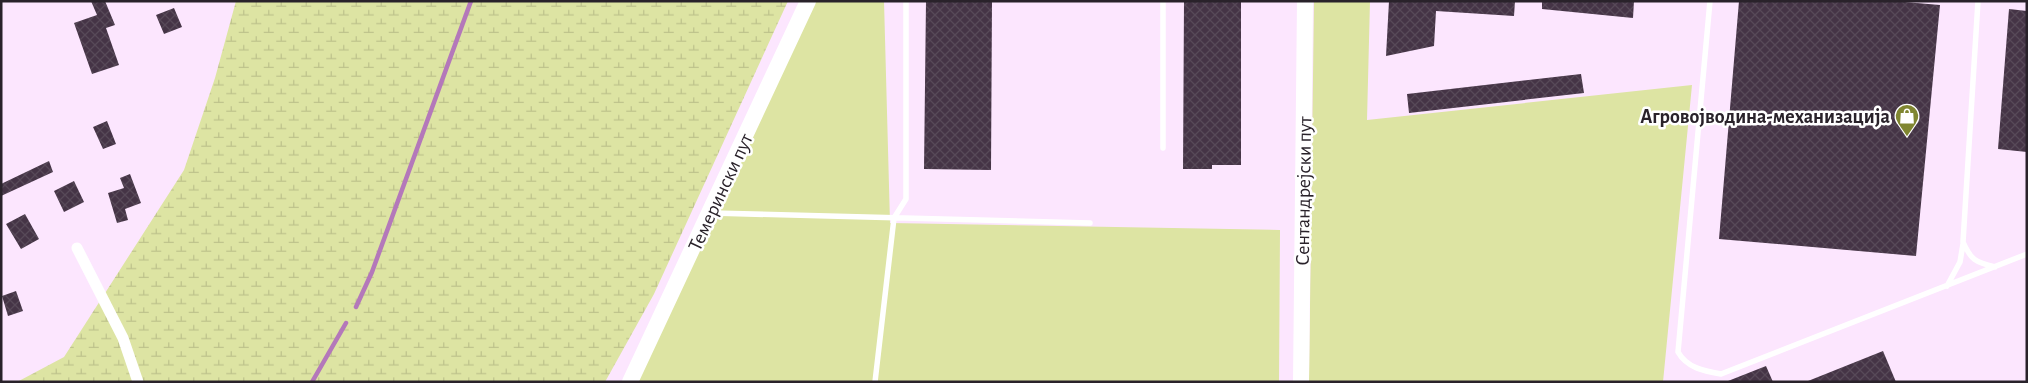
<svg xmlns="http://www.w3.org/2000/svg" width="2028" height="383" font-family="'Alegreya Sans',sans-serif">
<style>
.grass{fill:#dde4a3}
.wetland{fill:url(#wetland-marsh)}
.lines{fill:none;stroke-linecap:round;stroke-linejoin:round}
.stream{stroke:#b478ba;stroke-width:4.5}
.building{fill:url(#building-cross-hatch)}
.lane{stroke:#fff;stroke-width:5.5}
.street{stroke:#fff;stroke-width:11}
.secondary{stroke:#fff;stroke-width:16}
.labels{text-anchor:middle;stroke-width:5;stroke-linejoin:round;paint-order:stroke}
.poi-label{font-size:20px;font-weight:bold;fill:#29222a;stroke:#fff;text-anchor:end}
.street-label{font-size:20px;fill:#29222a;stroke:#fff}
</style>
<defs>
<pattern id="wetland-marsh" width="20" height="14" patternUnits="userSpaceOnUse" patternTransform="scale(1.25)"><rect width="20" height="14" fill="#dde4a3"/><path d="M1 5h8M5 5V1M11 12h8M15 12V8" fill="none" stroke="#bec38c"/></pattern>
<pattern id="building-cross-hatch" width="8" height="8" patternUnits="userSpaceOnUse" patternTransform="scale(1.25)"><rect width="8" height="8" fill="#453446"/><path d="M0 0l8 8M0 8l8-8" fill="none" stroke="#574958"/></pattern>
</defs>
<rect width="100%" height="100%" fill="#fce6fe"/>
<path class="grass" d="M 806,1 L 884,1 L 890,223 L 1280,230 L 1279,382 L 627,382 Z
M 1314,1 L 1370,1 L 1367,120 L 1692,85 L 1663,382 L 1309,382 Z"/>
<path class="wetland" d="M 236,1 L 788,1 L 654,294 L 605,382 L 17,382 L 64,357 L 184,170 L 215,78 Z"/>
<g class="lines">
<path class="stream" d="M 356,307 L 372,272 L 471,1
M 312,382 L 346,323"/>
</g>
<path class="building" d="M 91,1 L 105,1 L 115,25 L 106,28 L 119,65 L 92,74 L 74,23 L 97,15 Z
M 926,1 L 992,1 L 991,170 L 924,169 Z
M 1184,1 L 1241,1 L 1241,165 L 1212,165 L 1212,169 L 1183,169 Z
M 1389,1 L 1515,1 L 1514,16 L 1436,11 L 1434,46 L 1386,56 Z
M 1542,1 L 1634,1 L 1633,18 L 1542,9 Z
M 1739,1 L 1893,1 L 1940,5 L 1916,256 L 1719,239 Z
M 174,8 L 182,27 L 164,34 L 156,15 Z
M 2009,9 L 2027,11 L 2027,152 L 1998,149 Z
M 1581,74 L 1584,93 L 1409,113 L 1407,94 Z
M 107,121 L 116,144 L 103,149 L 93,127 Z
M 49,161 L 53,172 L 1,196 L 1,184 Z
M 130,174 L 141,203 L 125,209 L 128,220 L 117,223 L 108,193 L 124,188 L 120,178 Z
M 74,181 L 84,202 L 64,212 L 54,191 Z
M 25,214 L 39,239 L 21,249 L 6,224 Z
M 16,291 L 23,311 L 8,316 L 2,296 Z
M 1883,351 L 1896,382 L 1808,382 L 1808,381 Z
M 1766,366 L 1773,382 L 1728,382 L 1728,381 Z"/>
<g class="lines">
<path class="lane" d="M 1710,1 L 1678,352 C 1687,368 1704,371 1721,374 L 2027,254
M 1978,1 L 1963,242 C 1971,260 1975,262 1995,267
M 1163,148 L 1163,1
M 712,213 L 1090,223
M 1947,286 L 1960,262 L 1963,244
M 875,382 L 894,218 L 906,199 L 906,1"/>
<path class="street" d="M 77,248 L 123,338 L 138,382"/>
<path class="secondary" d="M 630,382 L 808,1
M 1301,382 L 1305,1"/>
</g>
<defs>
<g id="shop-pin" transform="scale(1.25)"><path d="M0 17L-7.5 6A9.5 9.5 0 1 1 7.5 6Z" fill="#808631" stroke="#fff"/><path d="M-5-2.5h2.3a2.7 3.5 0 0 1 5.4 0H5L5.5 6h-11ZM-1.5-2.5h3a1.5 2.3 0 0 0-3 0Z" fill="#fff"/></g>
</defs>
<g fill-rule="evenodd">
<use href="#shop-pin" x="1907" y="116"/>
</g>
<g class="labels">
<g class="poi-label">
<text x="1890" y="123">Агровојводина-механизација</text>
</g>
<g class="street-label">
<text transform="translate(1303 191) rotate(-89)" y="7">Сентандрејски пут</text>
<text transform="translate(720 192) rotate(-65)" y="7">Темерински пут</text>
</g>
</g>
<rect width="2028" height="383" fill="none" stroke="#29222a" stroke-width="5"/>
</svg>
